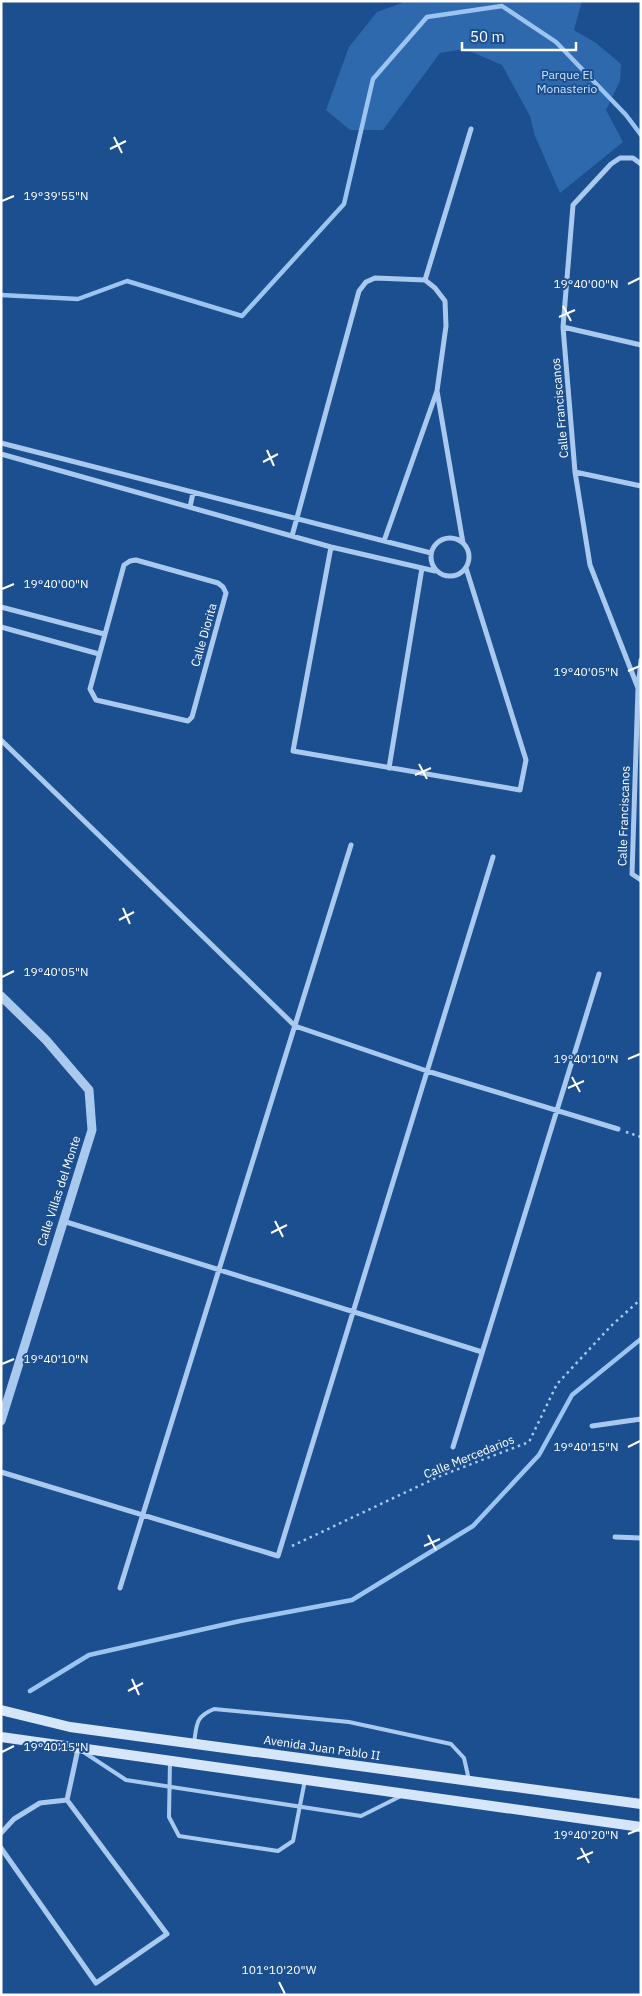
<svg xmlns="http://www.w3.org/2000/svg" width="642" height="1996" font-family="'IBM Plex Sans',sans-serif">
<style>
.green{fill:#2e69ad}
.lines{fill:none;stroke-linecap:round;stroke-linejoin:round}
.stream{stroke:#9cc4f0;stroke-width:4.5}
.path{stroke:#a9c9ee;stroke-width:2.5;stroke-dasharray:2.5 4;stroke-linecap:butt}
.service{stroke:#a9c9ee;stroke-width:4}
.minor{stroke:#a9c9ee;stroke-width:5}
.tertiary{stroke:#a9c9ee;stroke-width:9}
.secondary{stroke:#d6e6fa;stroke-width:10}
.ticks{fill:none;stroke:#fff;stroke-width:2}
.labels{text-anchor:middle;stroke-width:4;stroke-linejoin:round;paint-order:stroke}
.park-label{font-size:12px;fill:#cfe3fa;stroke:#1b4f8f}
.street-label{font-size:12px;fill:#fff;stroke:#1b4f8f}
.ticks-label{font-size:12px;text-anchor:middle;fill:#fff;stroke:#1b4f8f;stroke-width:4;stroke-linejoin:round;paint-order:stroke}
</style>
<rect width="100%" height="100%" fill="#1b4f8f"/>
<path class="green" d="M 403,1 L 582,1 L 574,30 L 596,43 L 621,64 L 620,81 L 606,110 L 623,142 L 560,193 L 535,136 L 530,116 L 502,65 L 465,49 L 440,53 L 383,130 L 350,130 L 326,110 L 349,47 L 377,12 L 402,3 Z"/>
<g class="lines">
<path class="stream" d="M 1,295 L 78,299 L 127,281 L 242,316 L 344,204 L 373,79 L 427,17 L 502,6 L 556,42 L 626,115 L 641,135
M 30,1691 L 89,1655 L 240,1621 L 352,1600 L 473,1526 L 539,1455 L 572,1395 L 641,1339"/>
<path class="path" d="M 626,1132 L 641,1137
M 292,1546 L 440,1476 L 529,1442 L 557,1384 L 611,1326 L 641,1299"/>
<path class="service" d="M 194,1743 C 197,1724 195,1717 214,1709 L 349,1722 L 451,1744 L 464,1758 L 469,1780
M 82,1751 L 126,1780 L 361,1816 L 401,1796
M 170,1761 L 169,1817 L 179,1836 L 278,1851 L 293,1841 L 305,1780"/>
<path class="minor" d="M 563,327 L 641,345
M 437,391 L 463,543
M 1,443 L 431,553
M 1,454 L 331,547 L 435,571
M 575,472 L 641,486
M 190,507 L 193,493
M 292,536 L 359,291 L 366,282 L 375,278 L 425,280
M431 557a19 19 0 1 1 38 0a19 19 0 1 1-38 0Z
M 384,541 L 437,391 L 446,326 L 445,301 L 435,288 L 425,280 L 471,129
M 331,547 L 293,751 L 520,790 L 526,760 L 466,568
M 136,560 L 218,583 L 223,587 L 226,593 L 192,717 L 188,721 L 96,700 L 90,689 L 124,565 L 130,561 Z
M 1,607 L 104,634
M 1,627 L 99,654
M 641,660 L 638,688 L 632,874 L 641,880
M 638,688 L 590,565 L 575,472 L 563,327 L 573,205 L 611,164 L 620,158 L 633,158 L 641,164
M 1,740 L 295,1026 L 427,1071 L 618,1129
M 389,768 L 422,568
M 63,1221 L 482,1352
M 592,1426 L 641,1419
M 453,1447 L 599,974
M 1,1472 L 278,1556 L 493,857
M 615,1537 L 641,1538
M 120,1588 L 351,845
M 1,1833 L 14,1819 L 40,1803 L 67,1800
M 1,1848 L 96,1983 L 167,1934 L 67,1800 L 78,1749"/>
<path class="tertiary" d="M 1,996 L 46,1040 L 89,1090 L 92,1130 L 1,1421"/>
<path class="secondary" d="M 1,1710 L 70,1727 L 641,1804
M 1,1737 L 641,1827"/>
</g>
<path class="ticks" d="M 114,137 L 122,153M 110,149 L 126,141M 2,201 L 14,196M 628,284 L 640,278M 563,306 L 571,321M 559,317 L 575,310M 267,450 L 274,466M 263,462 L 278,454M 2,589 L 14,584M 628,671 L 640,666M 419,764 L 427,779M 415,775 L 431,768M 123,908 L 130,924M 119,920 L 134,912M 2,977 L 14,971M 628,1059 L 640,1054M 572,1077 L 580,1092M 568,1088 L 584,1081M 275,1221 L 283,1237M 271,1233 L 287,1225M 2,1364 L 14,1359M 628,1447 L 640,1441M 428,1535 L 436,1550M 424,1546 L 440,1539M 132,1679 L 139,1695M 128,1691 L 143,1683M 2,1752 L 14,1746M 628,1834 L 640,1829M 581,1848 L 589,1863M 577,1859 L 593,1852M 279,1982 L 285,1994"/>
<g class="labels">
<g class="park-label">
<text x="567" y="79">Parque El<tspan x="567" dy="14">Monasterio</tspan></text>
</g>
<g class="street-label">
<text transform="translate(560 408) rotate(-95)" y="4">Calle Franciscanos</text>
<text transform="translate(204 635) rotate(-74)" y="4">Calle Diorita</text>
<text transform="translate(624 816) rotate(-88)" y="4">Calle Franciscanos</text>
<text transform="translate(59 1191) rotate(-72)" y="4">Calle Villas del Monte</text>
<text transform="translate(469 1457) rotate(-22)" y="4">Calle Mercedarios</text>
<text transform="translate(322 1748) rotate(8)" y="4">Avenida Juan Pablo II</text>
</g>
</g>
<g class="ticks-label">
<text x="56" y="200">19°39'55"N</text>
<text x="586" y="288">19°40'00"N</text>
<text x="56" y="588">19°40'00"N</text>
<text x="586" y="676">19°40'05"N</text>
<text x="56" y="976">19°40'05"N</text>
<text x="586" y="1063">19°40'10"N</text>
<text x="56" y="1363">19°40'10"N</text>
<text x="586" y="1451">19°40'15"N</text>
<text x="56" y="1751">19°40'15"N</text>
<text x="586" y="1839">19°40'20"N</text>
<text x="279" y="1974">101°10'20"W</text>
</g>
<rect width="642" height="1996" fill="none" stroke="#ffffff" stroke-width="5"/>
<path d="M462 42v8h114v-8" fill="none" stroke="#ffffff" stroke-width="2.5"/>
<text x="470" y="42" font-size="15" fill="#ffffff" stroke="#1b4f8f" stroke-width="4" paint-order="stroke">50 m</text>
</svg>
